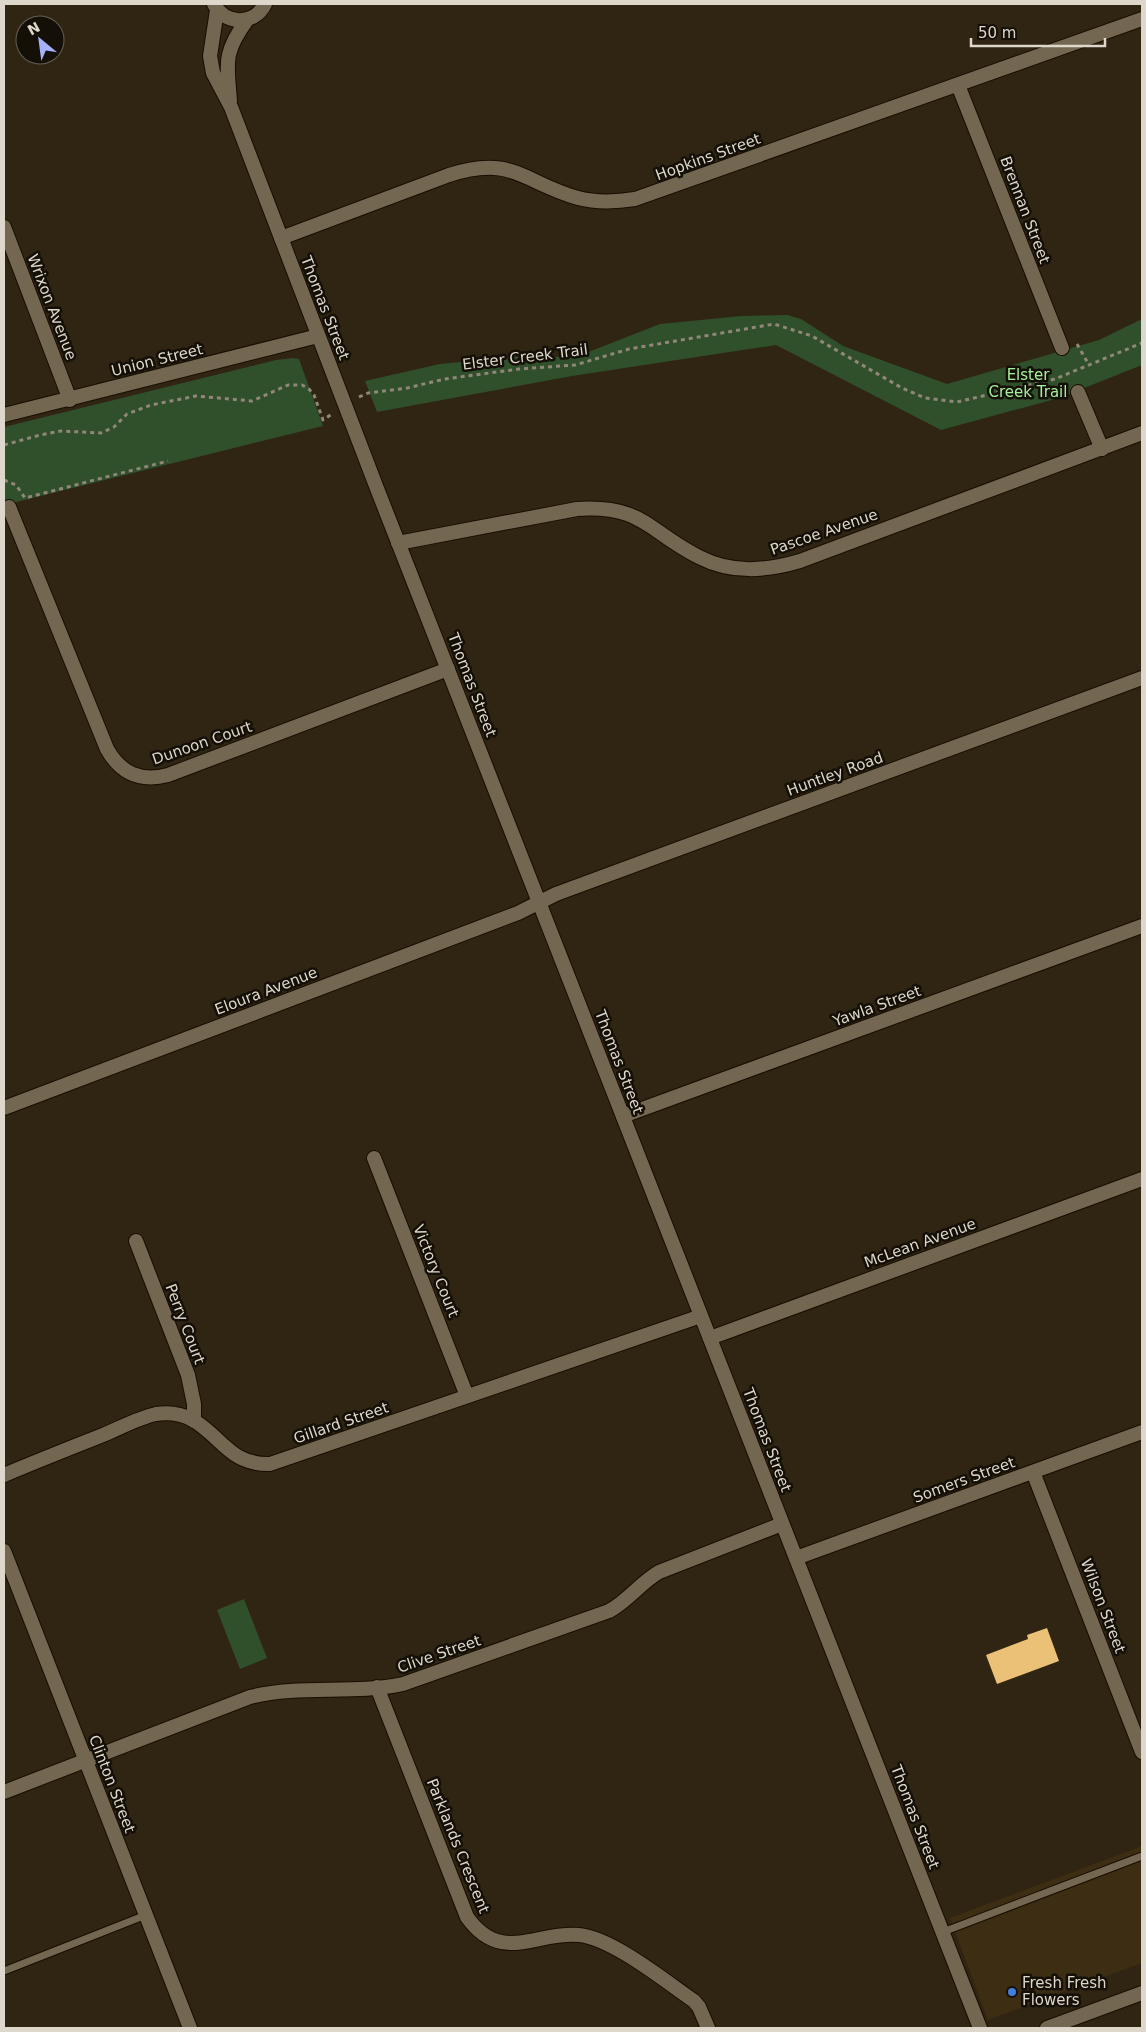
<svg xmlns="http://www.w3.org/2000/svg" width="1146" height="2032" font-family="'DejaVu Sans',sans-serif">
<style>
.built{fill:#3c2d13}
.green{fill:#304f2b}
.building{fill:#ebc177}
.lines{fill:none;stroke-linecap:round;stroke-linejoin:round}
.service-casing{stroke:#180e00;stroke-width:9}
.minor-casing{stroke:#180e00;stroke-width:16}
.tertiary-casing{stroke:#180e00;stroke-width:16}
.secondary-casing{stroke:#180e00;stroke-width:16}
.path{stroke:#908778;stroke-width:3;stroke-dasharray:4 4;stroke-linecap:butt}
.service{stroke:#736751;stroke-width:7}
.minor{stroke:#736751;stroke-width:14}
.tertiary{stroke:#736751;stroke-width:14}
.secondary{stroke:#736751;stroke-width:14}
.shop-dot{fill:#3f7fe0;stroke:#140f07;stroke-width:2}
.labels{text-anchor:middle;stroke-width:5;stroke-linejoin:round;paint-order:stroke}
.street-label{font-size:15px;fill:#ded7cb;stroke:#140f07}
.park-label{font-size:15px;fill:#a6ef9b;stroke:#140f07}
.poi-label{font-size:15px;fill:#ded7cb;stroke:#140f07;text-anchor:start}
</style>
<rect width="100%" height="100%" fill="#302512"/>
<path class="built" d="M 1142,1846 L 1142,1963 L 988,2020 L 950,1918 Z"/>
<path class="green" d="M 787,315 L 801,319 L 843,346 L 947,384 L 1099,340 L 1142,319 L 1142,365 L 1059,398 L 941,430 L 776,345 L 572,376 L 377,412 L 365,381 L 440,364 L 533,355 L 573,358 L 660,324 L 741,316 Z
M 293,358 L 299,359 L 323,426 L 4,505 L 4,427 L 276,360 Z
M 244,1599 L 267,1658 L 240,1669 L 217,1610 Z"/>
<path class="building" d="M 1047,1628 L 1059,1661 L 997,1684 L 986,1655 L 1028,1639 L 1027,1635 Z"/>
<g class="lines">
<g class="service-casing">
<path id="service" d="M 943,1932 L 1142,1856
M 4,1971 L 146,1915"/>
</g>
<g class="minor-casing">
<path id="minor" d="M 958,85 L 1062,348
M 4,227 L 70,400
M 281,238 L 449,175 C 512,154 524,183 578,198 C 597,203 616,202 635,199 L 1142,19
M 1078,392 L 1102,449
M 9,507 L 107,749 C 121,774 141,782 168,775 L 448,669
M 398,543 L 577,509 C 644,505 647,531 699,557 C 732,574 766,571 800,561 L 1142,433
M 4,1108 L 518,913 L 556,894 L 1142,678
M 623,1116 L 1142,926
M 374,1158 L 467,1396
M 136,1241 L 188,1375 L 194,1404 L 194,1421
M 710,1338 L 1142,1179
M 1033,1472 L 1142,1752
M 4,1475 C 37,1461 70,1448 103,1435 C 120,1428 138,1418 156,1414 C 169,1412 182,1414 193,1420 C 222,1437 230,1465 270,1464 L 701,1316
M 4,1551 L 190,2028
M 796,1558 L 1142,1432
M 377,1687 L 467,1917 C 501,1965 536,1931 579,1935 C 612,1938 665,1981 694,2001 L 699,2007 L 708,2028
M 4,1792 L 250,1697 C 300,1684 353,1695 403,1684 L 609,1611 C 628,1601 640,1583 659,1572 L 782,1524"/>
</g>
<g class="tertiary-casing">
<path id="tertiary" d="M 214,4 C 225,25 254,26 265,4
M 217,10 L 210,56 L 213,73 L 231,107 L 376,486 L 980,2028
M 230,101 C 227,62 223,53 247,20
M 4,415 L 318,336"/>
</g>
<g class="secondary-casing">
<path id="secondary" d="M 1047,2028 L 1142,1993"/>
</g>
<path class="path" d="M 1077,344 L 1089,365
M 359,397 L 368,393 L 407,388 L 445,379 L 519,369 L 575,365 L 629,349 L 774,324 L 812,336 L 902,388 L 925,398 L 957,402 L 1055,379 L 1142,343
M 4,445 L 40,435 L 61,431 L 101,433 L 114,427 L 127,414 L 151,405 L 196,396 L 252,401 L 288,385 L 302,385 L 309,389 L 314,395 L 323,420 L 332,414
M 4,480 L 16,485 L 25,498 L 168,461"/>
<use href="#service" class="service"/>
<use href="#minor" class="minor"/>
<use href="#tertiary" class="tertiary"/>
<use href="#secondary" class="secondary"/>
</g>
<circle class="shop-dot" cx="1012" cy="1992" r="5"/>
<g class="labels">
<g class="street-label">
<text transform="translate(708 157) rotate(-20)" y="5">Hopkins Street</text>
<text transform="translate(1025 210) rotate(69)" y="5">Brennan Street</text>
<text transform="translate(52 307) rotate(69)" y="5">Wrixon Avenue</text>
<text transform="translate(325 308) rotate(69)" y="5">Thomas Street</text>
<text transform="translate(525 357) rotate(-7)" y="5">Elster Creek Trail</text>
<text transform="translate(157 360) rotate(-14)" y="5">Union Street</text>
<text transform="translate(824 532) rotate(-19)" y="5">Pascoe Avenue</text>
<text transform="translate(472 685) rotate(69)" y="5">Thomas Street</text>
<text transform="translate(202 743) rotate(-19)" y="5">Dunoon Court</text>
<text transform="translate(835 774) rotate(-20)" y="5">Huntley Road</text>
<text transform="translate(266 991) rotate(-21)" y="5">Eloura Avenue</text>
<text transform="translate(877 1006) rotate(-20)" y="5">Yawla Street</text>
<text transform="translate(619 1062) rotate(69)" y="5">Thomas Street</text>
<text transform="translate(920 1243) rotate(-20)" y="5">McLean Avenue</text>
<text transform="translate(436 1271) rotate(68)" y="5">Victory Court</text>
<text transform="translate(185 1324) rotate(69)" y="5">Perry Court</text>
<text transform="translate(341 1423) rotate(-19)" y="5">Gillard Street</text>
<text transform="translate(767 1440) rotate(69)" y="5">Thomas Street</text>
<text transform="translate(964 1480) rotate(-20)" y="5">Somers Street</text>
<text transform="translate(1103 1606) rotate(69)" y="5">Wilson Street</text>
<text transform="translate(439 1654) rotate(-19)" y="5">Clive Street</text>
<text transform="translate(112 1784) rotate(69)" y="5">Clinton Street</text>
<text transform="translate(915 1817) rotate(69)" y="5">Thomas Street</text>
<text transform="translate(458 1846) rotate(68)" y="5">Parklands Crescent</text>
</g>
<g class="park-label">
<text x="1028" y="380">Elster<tspan x="1028" dy="17">Creek Trail</tspan></text>
</g>
<g class="poi-label">
<text x="1022" y="1988">Fresh Fresh<tspan x="1022" dy="17">Flowers</tspan></text>
</g>
</g>
<rect width="1146" height="2032" fill="none" stroke="#ded7cb" stroke-width="10"/>
<g transform="translate(40 40) rotate(331)"><circle r="24" fill="#140f07" stroke="#655f55"/>
<path d="M0-4L9 19L0 12L-9 19Z" fill="#a6b1fc"/>
<text y="-8" font-size="14" font-weight="bold" text-anchor="middle" fill="#ded7cb">N</text>
</g>
<path d="M971 38v8h134v-8" fill="none" stroke="#ded7cb" stroke-width="2.5"/>
<text x="978" y="38" font-size="15" fill="#ded7cb" stroke="#140f07" stroke-width="4" paint-order="stroke">50 m</text>
</svg>
